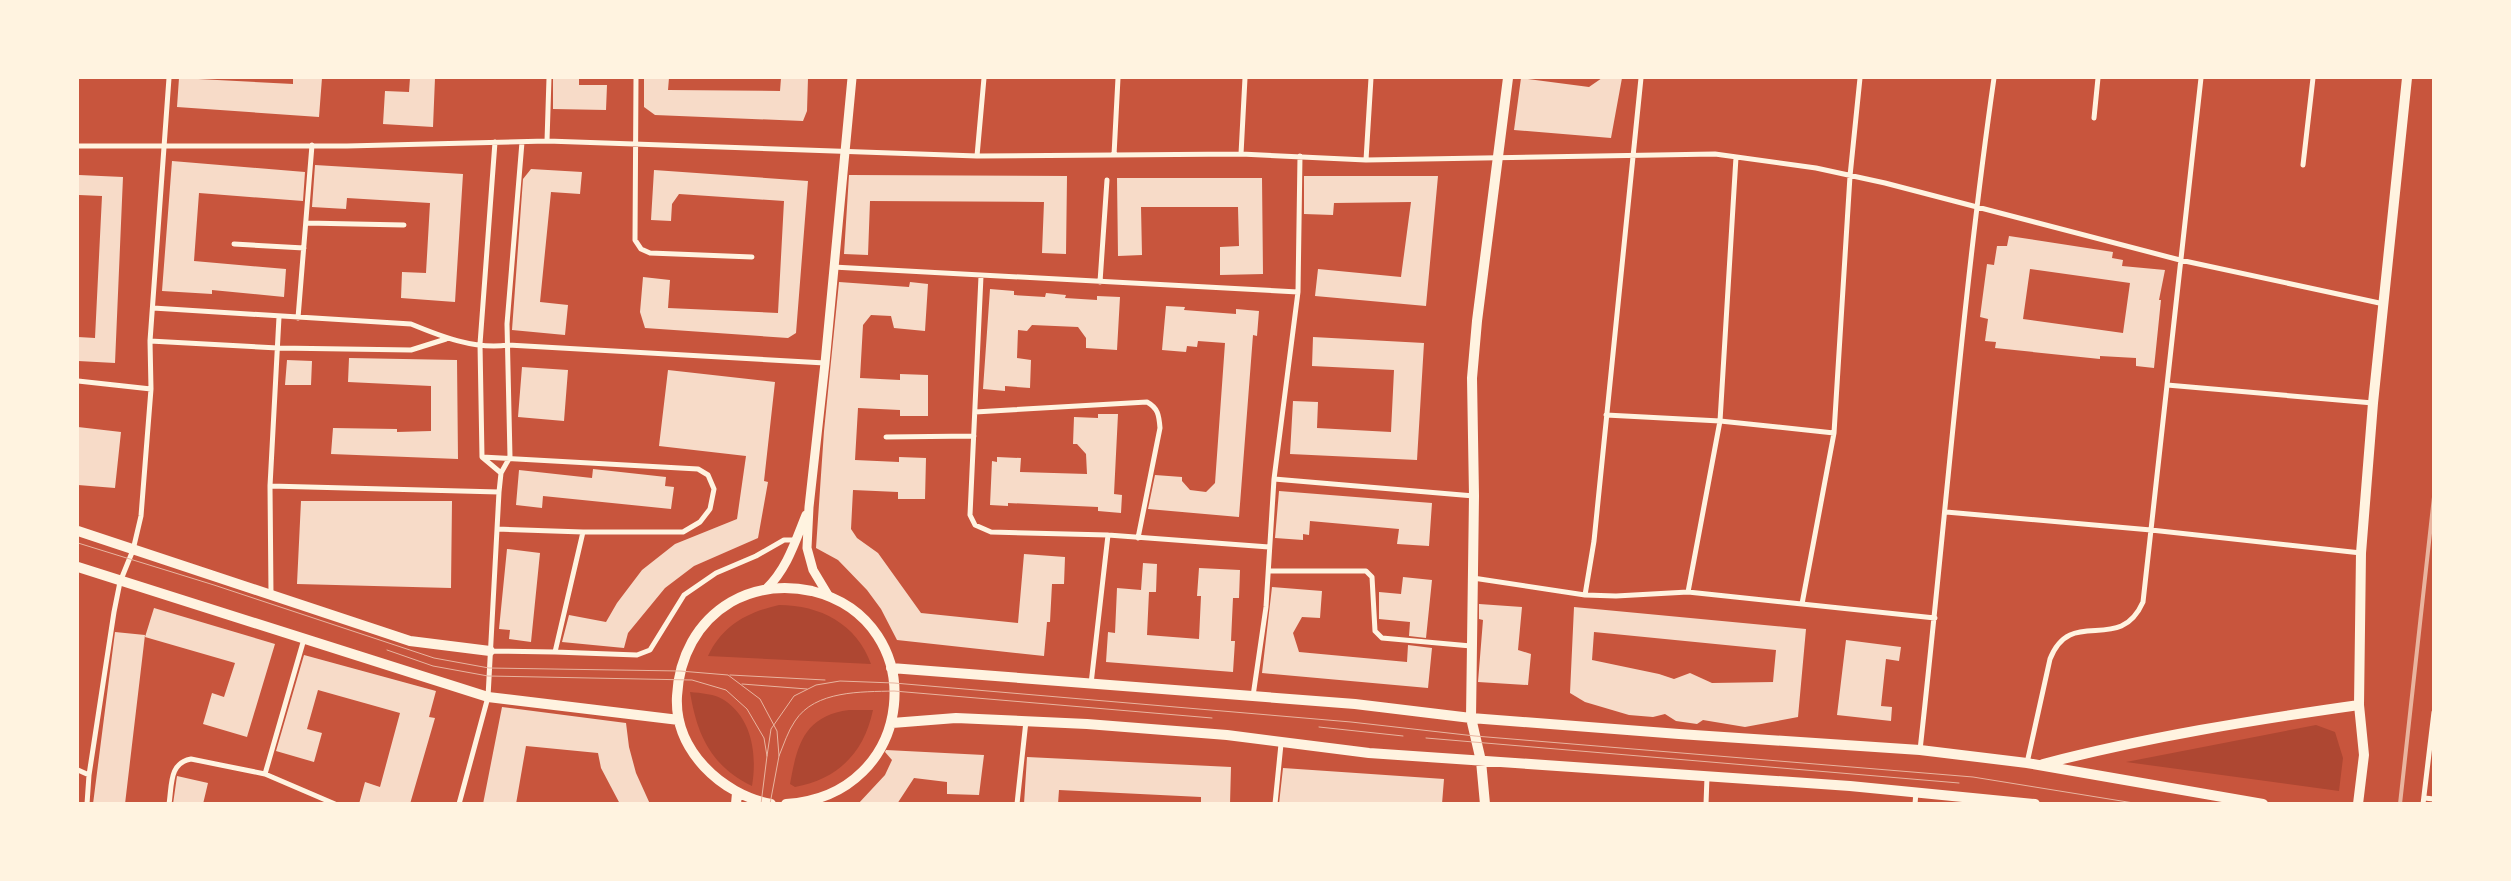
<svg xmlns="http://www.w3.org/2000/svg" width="2511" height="881" font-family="'Golos Text',sans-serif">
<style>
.green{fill:#ae4732}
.building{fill:#f7dbc8;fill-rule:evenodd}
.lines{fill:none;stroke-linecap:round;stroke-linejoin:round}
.minor{stroke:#fff3e0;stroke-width:5}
.tertiary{stroke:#fff3e0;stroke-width:9}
.secondary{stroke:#fff3e0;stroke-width:10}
.tram{stroke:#e9b49f;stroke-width:1}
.rail{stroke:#e9b49f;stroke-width:4}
</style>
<rect width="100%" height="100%" fill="#c8553d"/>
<path class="green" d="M 779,605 C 820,605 857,624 871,664 L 708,656 C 722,626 747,612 779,605 Z
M 690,692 C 701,693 715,694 724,700 C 753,719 757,756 752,786 C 711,766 697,735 690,692 Z
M 849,710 L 873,710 C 864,753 838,779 795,787 L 790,784 C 797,745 804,716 849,710 Z
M 2316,725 L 2335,732 L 2343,758 L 2339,791 L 2126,762 Z"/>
<path class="building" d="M 179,78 L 293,84 L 293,78 L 322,78 L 319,117 L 177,107 Z
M 410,78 L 435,78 L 433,127 L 383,124 L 385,91 L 409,92 Z
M 553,78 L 579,78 L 579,85 L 607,85 L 606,110 L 553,109 Z
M 644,78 L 669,78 L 668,90 L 780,91 L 781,78 L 808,78 L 807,111 L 803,121 L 655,115 L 644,107 Z
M 1521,78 L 1589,87 L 1602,78 L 1622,78 L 1611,138 L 1514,130 Z
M 172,161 L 305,172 L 303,201 L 199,193 L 194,261 L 286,269 L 284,297 L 212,290 L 212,294 L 162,291 Z
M 315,165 L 463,174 L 455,302 L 401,298 L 402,272 L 426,273 L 430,203 L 347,198 L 346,209 L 312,207 Z
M 531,169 L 582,172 L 580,194 L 551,192 L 540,302 L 568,305 L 565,335 L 512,330 L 523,179 Z
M 654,170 L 808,181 L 796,333 L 788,338 L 645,328 L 640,312 L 643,277 L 670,280 L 668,308 L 778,313 L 784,201 L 679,194 L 672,204 L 671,221 L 651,220 Z
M 79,175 L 123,177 L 115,363 L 78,361 L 78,337 L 95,338 L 102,196 L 79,195 Z
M 849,175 L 1067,176 L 1066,254 L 1042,253 L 1044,202 L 870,201 L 868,255 L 844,254 Z
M 1304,176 L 1438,176 L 1426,306 L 1315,296 L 1318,269 L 1401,277 L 1411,202 L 1334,203 L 1333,215 L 1304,214 Z
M 1117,178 L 1262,178 L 1263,274 L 1220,275 L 1220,247 L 1239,246 L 1238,207 L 1141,207 L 1142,255 L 1118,256 Z
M 2009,236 L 2113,252 L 2112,258 L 2123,260 L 2122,266 L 2165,270 L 2159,300 L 2161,300 L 2154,368 L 2136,366 L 2136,358 L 2100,356 L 2100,359 L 1995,348 L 1996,342 L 1985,341 L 1988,319 L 1980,317 L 1987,264 L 1994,265 L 1997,246 L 2007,246 ZM 2030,269 L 2130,283 L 2123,333 L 2023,319 Z
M 839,282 L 909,287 L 910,282 L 928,284 L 925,331 L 894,328 L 891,316 L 871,315 L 863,325 L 860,378 L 900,380 L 900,374 L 928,375 L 928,416 L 900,416 L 900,410 L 858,408 L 855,460 L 899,462 L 899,457 L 926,458 L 925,499 L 898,499 L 898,492 L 853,490 L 851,529 L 857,538 L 878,553 L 921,613 L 1018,623 L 1024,554 L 1065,557 L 1064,584 L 1052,584 L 1050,622 L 1047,622 L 1044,656 L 897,640 L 881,609 L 867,590 L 838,560 L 816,548 L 824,431 Z
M 990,289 L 1014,291 L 1014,295 L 1045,297 L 1046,293 L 1066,295 L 1065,298 L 1097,300 L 1097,296 L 1120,297 L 1117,350 L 1086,348 L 1086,338 L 1078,327 L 1032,325 L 1027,331 L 1018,330 L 1017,358 L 1031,360 L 1030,388 L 1005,386 L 1005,391 L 983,389 Z
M 1166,306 L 1185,307 L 1184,310 L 1236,314 L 1236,309 L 1259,311 L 1257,336 L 1253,335 L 1239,517 L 1148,509 L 1155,475 L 1182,477 L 1182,481 L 1190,490 L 1206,492 L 1215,483 L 1225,343 L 1198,341 L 1197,347 L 1187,346 L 1186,352 L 1162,350 Z
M 1313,337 L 1424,343 L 1417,460 L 1290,454 L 1293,401 L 1318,402 L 1317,428 L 1391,432 L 1394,370 L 1312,366 Z
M 349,358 L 457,360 L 458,459 L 331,454 L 333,428 L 397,429 L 397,432 L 431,431 L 431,386 L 348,382 Z
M 287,360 L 312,361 L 311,385 L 285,385 Z
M 522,367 L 568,370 L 564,421 L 518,417 Z
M 668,370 L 775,382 L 764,481 L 768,482 L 758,538 L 694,566 L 665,588 L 628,633 L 624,648 L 562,642 L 569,615 L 606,622 L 617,603 L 642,570 L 675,544 L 737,519 L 746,456 L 659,446 Z
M 1098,414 L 1118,414 L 1114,494 L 1122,495 L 1121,513 L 1098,511 L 1098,507 L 1008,503 L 1008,506 L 990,505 L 992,461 L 997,462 L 997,457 L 1021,458 L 1020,472 L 1087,474 L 1086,454 L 1077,444 L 1073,444 L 1074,417 L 1098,418 Z
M 78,427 L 121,432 L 115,488 L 78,485 Z
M 593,469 L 666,477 L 665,486 L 674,487 L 671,509 L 543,496 L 542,508 L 516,505 L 519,470 L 592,478 Z
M 1279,491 L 1432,503 L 1429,546 L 1397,544 L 1399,529 L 1310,521 L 1309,535 L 1303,534 L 1303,540 L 1275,538 Z
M 301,501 L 452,501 L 451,588 L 297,584 Z
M 507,549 L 540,553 L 531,642 L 509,639 L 510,630 L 499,629 Z
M 1143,563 L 1157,564 L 1156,592 L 1149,592 L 1147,635 L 1199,639 L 1201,596 L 1197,596 L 1199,568 L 1240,570 L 1239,598 L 1233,598 L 1231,641 L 1235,641 L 1233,672 L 1106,662 L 1108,632 L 1115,633 L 1117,588 L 1141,590 Z
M 1403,577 L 1432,580 L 1426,638 L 1409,636 L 1410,622 L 1379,619 L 1379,592 L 1401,594 Z
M 1272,587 L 1322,591 L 1320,618 L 1302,617 L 1293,633 L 1299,652 L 1407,662 L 1408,645 L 1432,648 L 1428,688 L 1262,673 Z
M 1479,604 L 1522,607 L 1518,650 L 1531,654 L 1528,685 L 1478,682 L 1483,620 L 1479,619 Z
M 1574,607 L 1806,629 L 1798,717 L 1745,727 L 1703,720 L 1697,724 L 1676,721 L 1665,714 L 1653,717 L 1629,715 L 1585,702 L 1570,693 ZM 1594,632 L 1776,650 L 1773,682 L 1712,683 L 1690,673 L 1674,679 L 1659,674 L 1592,660 Z
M 154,608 L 275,644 L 247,737 L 203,724 L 212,693 L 224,697 L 235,663 L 145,637 Z
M 115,632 L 145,635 L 125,804 L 93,804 Z
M 1846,640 L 1901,647 L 1899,661 L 1886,659 L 1881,706 L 1892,707 L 1891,721 L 1837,715 Z
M 304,655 L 436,691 L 429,717 L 435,718 L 410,804 L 359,804 L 365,782 L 380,787 L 400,713 L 318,690 L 307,729 L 322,733 L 314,762 L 276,751 Z
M 502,707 L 626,723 L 629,747 L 636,773 L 650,804 L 620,804 L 601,768 L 598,753 L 526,746 L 516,804 L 483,804 Z
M 886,750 L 984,755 L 979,795 L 947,794 L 947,782 L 914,778 L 897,804 L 858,804 L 885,775 L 892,760 L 885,752 Z
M 1027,757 L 1231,767 L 1230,804 L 1201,804 L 1201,797 L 1059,790 L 1058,804 L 1024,804 Z
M 1283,768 L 1444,779 L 1442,804 L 1279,804 Z
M 177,776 L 208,783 L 203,804 L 173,804 Z"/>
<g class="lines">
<path class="minor" d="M 636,78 L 635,240 L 641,249 L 650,253 L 752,257
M 2094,118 L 2098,78
M 547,141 L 549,78
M 495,142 L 480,344 L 482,457 L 501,473
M 78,146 L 347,146 L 547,141 L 977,156 L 1241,154 L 1366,160 L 1715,154 L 1816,168 L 1885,183 L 2180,260 L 2384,304
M 1241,154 L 1245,78
M 1114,155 L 1118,78
M 977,156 L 984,78
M 1366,160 L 1371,78
M 2303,165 L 2313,78
M 306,223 L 404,225
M 234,244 L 304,248
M 833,267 L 1298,292
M 981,276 L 970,515 L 975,525 L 991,532 L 1108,535 L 1269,547
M 1100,282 L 1107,180
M 153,308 L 411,324 C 440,336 475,350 508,345 L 825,363
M 298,318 L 312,145
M 150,341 L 278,348 L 411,350 L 446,339
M 78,381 L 151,389
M 2167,385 L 2373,403
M 975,412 L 1147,402 C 1158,408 1159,415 1160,428 L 1138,538
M 1606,415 L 1720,421 L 1834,433
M 886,437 L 974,436
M 482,457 L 698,469 L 708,475 L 714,489 L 710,509 L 700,522 L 683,532 L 583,532 L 555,652 L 490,651
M 1274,479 L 1474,496
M 270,486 L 499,492
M 1946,512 L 2151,530 L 2361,553
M 497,529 L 583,532
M 1269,571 L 1366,571 L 1372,577 L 1375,631 L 1382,638 L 1471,646
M 1473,578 L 1585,595 L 1616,596 L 1688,592 L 1935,618
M 1688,592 L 1720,421 L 1736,157
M 271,594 L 270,486 L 279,317
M 1585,595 L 1594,541 L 1641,78
M 1802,604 L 1834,433 L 1850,176 L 1860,78
M 555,652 L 637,655 L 650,650 L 684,595 L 716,573 L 756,556 L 784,540 L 796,540
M 1091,684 L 1108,535
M 1253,696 L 1266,607 L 1274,479 L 1298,292 L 1300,156
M 1920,750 C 1945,526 1962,301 1994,78
M 2027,763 L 2050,659 C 2071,605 2119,656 2143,602 L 2201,78
M 78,770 L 89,775
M 265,774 L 304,639
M 2424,798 L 2434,799
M 87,804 L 89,775 L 114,612 L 120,582 L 133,550 L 141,516 L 151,389 L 150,341 L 169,78
M 169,804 C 172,785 169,763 191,759 L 265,774 L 335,804
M 459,804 L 488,697 L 499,492 L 501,473 L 510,457 L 507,324 L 522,142
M 1017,804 L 1026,721
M 1275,804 L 1281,744
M 1706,804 L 1707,777
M 1915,804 L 1916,792
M 2423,804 L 2434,712"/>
<path class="tertiary" d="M 766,589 C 787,569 795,542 806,515
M 828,595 L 813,570 L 807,548 L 809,507 L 825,363 L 852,78"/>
<path class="secondary" d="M 78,531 L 410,641 L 490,651
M 78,567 L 488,697 L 679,720
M 891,668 L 1355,704 L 1471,718 L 1679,734 L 1920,750 L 2027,763 L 2263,804
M 892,723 L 956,718 L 1087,724 L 1227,735 L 1369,753 L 1850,786 L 2035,804
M 2043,764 C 2147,737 2253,720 2359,705
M 736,804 L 737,793
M 771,804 C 721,794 674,750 677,696 C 679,657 697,622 731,602 C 756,588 784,585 812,591 C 933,621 918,796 786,804
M 1485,804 L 1481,761 L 1471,718 L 1474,496 L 1472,378 L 1477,321 L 1508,78
M 2358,804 L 2364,755 L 2359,705 L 2361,553 L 2373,403 L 2407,78"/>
<path class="tram" d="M 78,543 L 214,585 L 434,658 L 489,668 L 680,671 L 728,675 L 760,699 L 777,731 L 779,756 L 770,804
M 387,650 L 433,666 L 488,676 L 692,680 L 726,690 L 747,709 L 764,738 L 767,756 L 761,804
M 730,675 L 825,680
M 742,684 L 807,689
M 1319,727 L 1403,736
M 1426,738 L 1959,783
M 767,756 L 771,729 L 794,696 L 816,685 L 840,681 L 894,683 L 1351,722 L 1475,736 L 1973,777 L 2140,804
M 779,756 C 784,744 788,731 795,721 C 815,690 862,692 894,691 L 1212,718"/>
<path class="rail" d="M 2400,804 L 2434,497"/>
</g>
<rect width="2511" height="881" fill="none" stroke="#fff3e0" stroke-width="158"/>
</svg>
